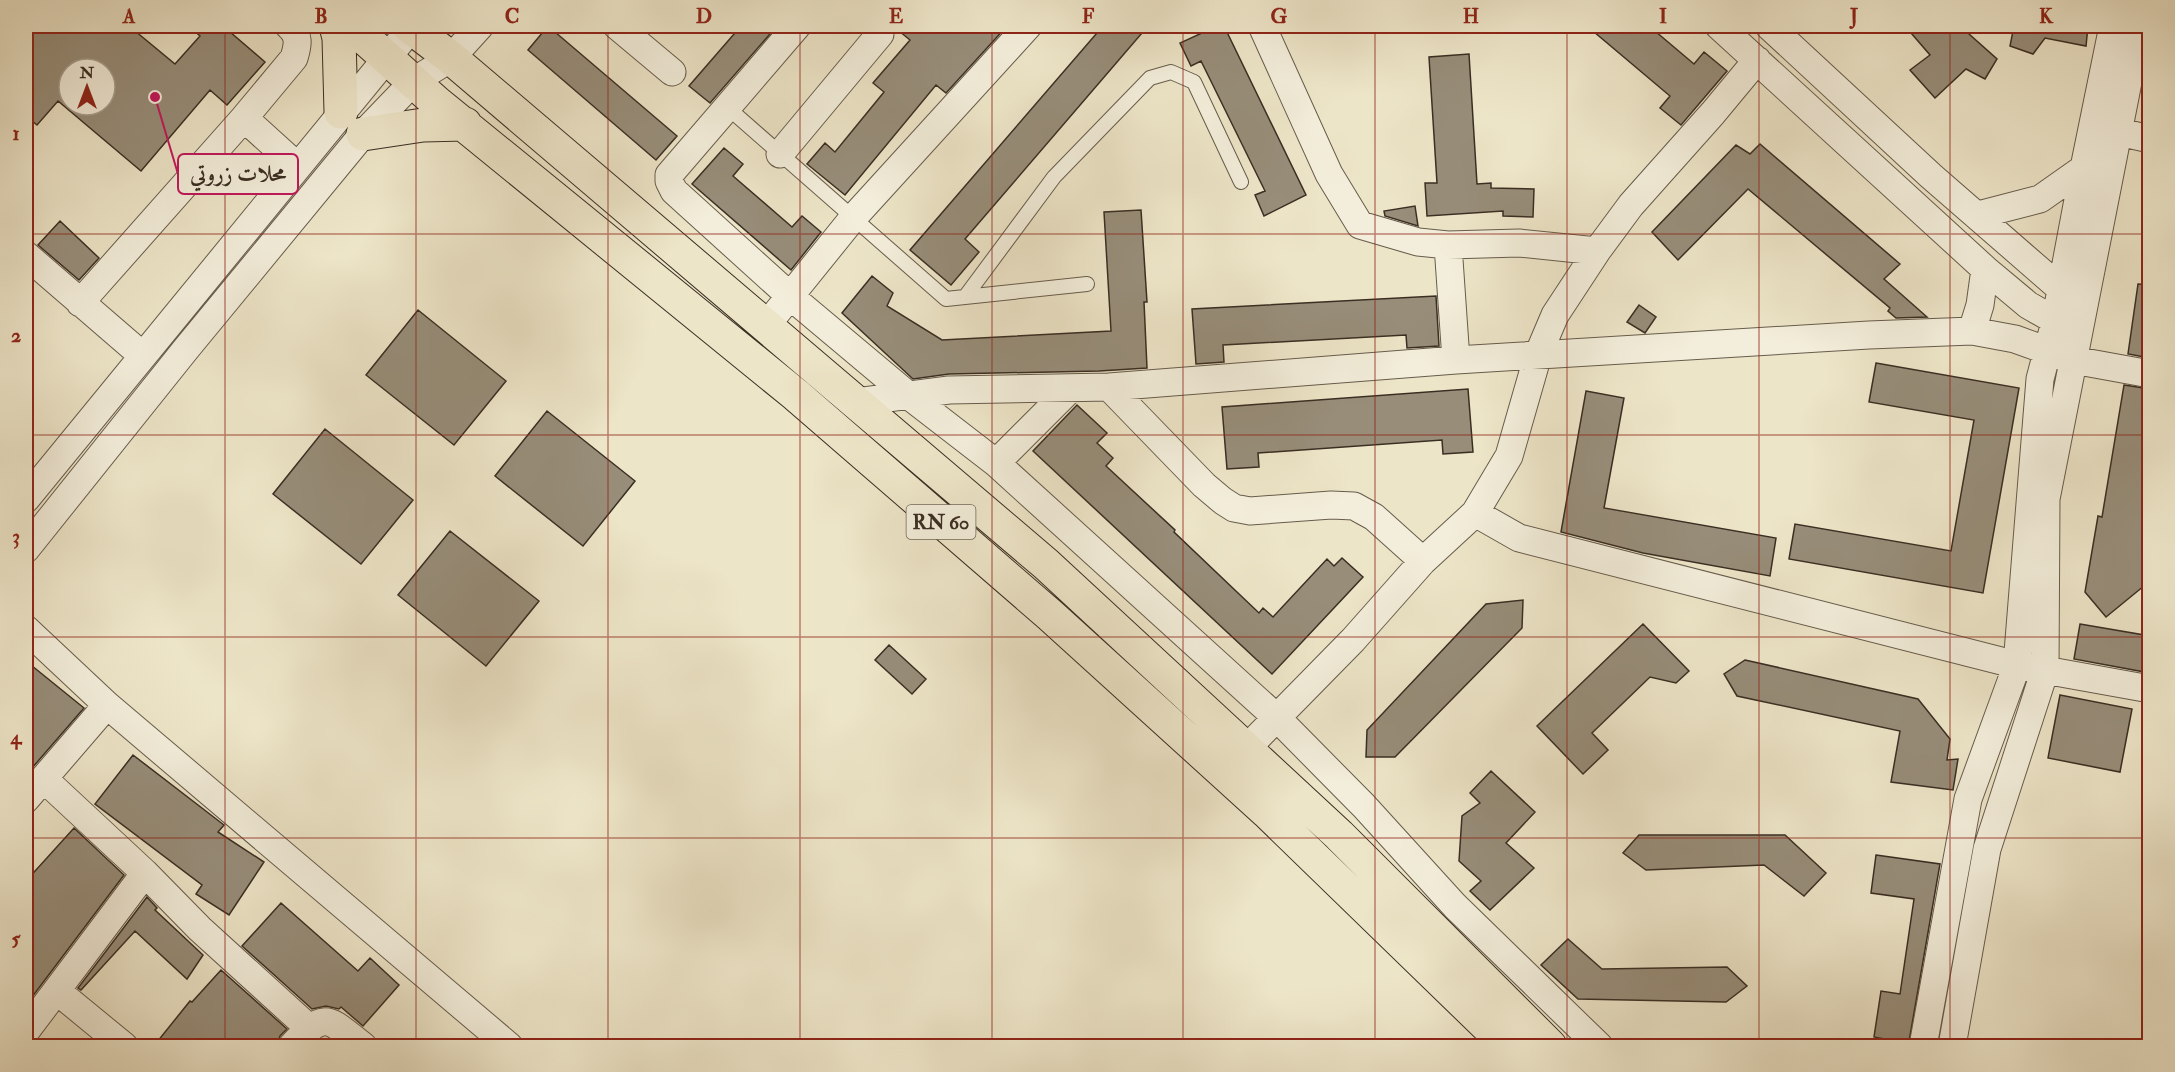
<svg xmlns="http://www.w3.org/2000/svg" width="2175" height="1072" font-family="'IM FELL Double Pica',Amiri,serif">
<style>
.building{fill:#978d79;stroke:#3a2e23;stroke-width:1.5;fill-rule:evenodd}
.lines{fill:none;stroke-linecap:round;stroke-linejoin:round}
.lane-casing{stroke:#675c4c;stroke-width:16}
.street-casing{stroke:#675c4c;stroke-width:29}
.primary-casing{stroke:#3a2e23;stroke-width:35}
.lane{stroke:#f3eedb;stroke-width:14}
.street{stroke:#f3eedb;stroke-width:27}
.primary{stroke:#ede5c8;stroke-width:33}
.grid{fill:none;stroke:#8f2418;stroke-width:1.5;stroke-opacity:0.55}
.labels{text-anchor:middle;stroke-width:6;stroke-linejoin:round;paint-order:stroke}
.shield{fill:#f3eedb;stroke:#72685a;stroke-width:1.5}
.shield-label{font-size:20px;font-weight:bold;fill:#3a2e23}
.leader{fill:none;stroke:#c2185b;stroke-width:2}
.callout-dot{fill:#c2185b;stroke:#f3eedb;stroke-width:2}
.callout{fill:#f3eedb;stroke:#c2185b;stroke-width:2}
.callout-label{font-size:22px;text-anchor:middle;font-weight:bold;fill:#3a2e23}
.neatline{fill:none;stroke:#8f2418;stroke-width:2}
.grid-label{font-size:20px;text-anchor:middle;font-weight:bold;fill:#8f2418}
</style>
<rect width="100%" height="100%" fill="#ede5c8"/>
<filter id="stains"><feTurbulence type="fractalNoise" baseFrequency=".00333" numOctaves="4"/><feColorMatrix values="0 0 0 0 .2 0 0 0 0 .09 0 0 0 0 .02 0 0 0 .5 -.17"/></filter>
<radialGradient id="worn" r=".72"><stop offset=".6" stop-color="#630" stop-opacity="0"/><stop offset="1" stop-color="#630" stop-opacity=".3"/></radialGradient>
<path class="building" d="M 26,26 L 129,26 L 175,64 L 200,36 L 189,26 L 223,26 L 265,62 L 227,105 L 210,90 L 141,171 L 58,101 L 37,125 L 26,116 ZM 69,69 L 105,69 L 105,105 L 69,105 Z
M 548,26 L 677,136 L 656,160 L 528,50 Z
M 741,26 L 777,26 L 710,103 L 689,86 Z
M 893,26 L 1007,26 L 946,93 L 936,85 L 845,195 L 807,164 L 825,143 L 835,152 L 884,92 L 873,83 L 910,40 Z
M 1103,26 L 1148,26 L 965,239 L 979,252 L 951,285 L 910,250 Z
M 1217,26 L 1224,26 L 1306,195 L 1264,216 L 1255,195 L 1265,191 L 1201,61 L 1191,66 L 1180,43 Z
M 1587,26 L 1649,26 L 1694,64 L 1704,52 L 1727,71 L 1681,125 L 1660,108 L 1670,96 Z
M 1905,26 L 1960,26 L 1997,59 L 1985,79 L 1966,69 L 1935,98 L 1910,70 L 1930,55 Z
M 2014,26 L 2088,26 L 2086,46 L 2045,38 L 2033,54 L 2010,46 Z
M 1469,54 L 1477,184 L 1491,183 L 1491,188 L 1534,189 L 1533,217 L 1503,216 L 1503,211 L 1427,216 L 1425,183 L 1437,183 L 1429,57 Z
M 1760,144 L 1900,264 L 1884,279 L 1927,317 L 1896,318 L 1888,311 L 1890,308 L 1748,189 L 1678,260 L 1652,232 L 1736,145 L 1750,154 Z
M 724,148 L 743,164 L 733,176 L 792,227 L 802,216 L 821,232 L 791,270 L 692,184 Z
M 1415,206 L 1418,226 L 1385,216 L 1384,211 Z
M 1141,210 L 1147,302 L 1144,302 L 1147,368 L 1099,371 L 949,374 L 913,379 L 842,313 L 872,276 L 893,293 L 887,306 L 942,340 L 1111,331 L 1104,212 Z
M 60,221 L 99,258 L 79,280 L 38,245 Z
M 2138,284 L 2150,285 L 2150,358 L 2128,354 Z
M 1436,296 L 1439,346 L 1407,348 L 1406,335 L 1223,345 L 1224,362 L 1196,364 L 1192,309 Z
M 1639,305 L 1656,317 L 1645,333 L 1627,322 Z
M 418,310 L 506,381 L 454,445 L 366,375 Z
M 1876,363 L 2019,388 L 1983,593 L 1789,559 L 1795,524 L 1951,551 L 1974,420 L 1869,402 Z
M 2124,385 L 2150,389 L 2150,581 L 2106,617 L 2085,592 L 2098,516 L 2102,517 Z
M 1468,389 L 1473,452 L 1443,454 L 1442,440 L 1258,453 L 1259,467 L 1227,469 L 1222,407 Z
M 1586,391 L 1624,398 L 1604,508 L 1776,538 L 1770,576 L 1643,553 L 1561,532 Z
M 1077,405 L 1107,433 L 1097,443 L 1113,458 L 1106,466 L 1175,530 L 1174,532 L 1259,613 L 1263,608 L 1273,617 L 1327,559 L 1334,566 L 1342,558 L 1363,577 L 1272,674 L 1033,451 Z
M 547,411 L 635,481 L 583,546 L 495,476 Z
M 325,429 L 413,500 L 361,564 L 273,494 Z
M 450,531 L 539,601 L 486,666 L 398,595 Z
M 1523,600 L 1522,628 L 1395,757 L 1366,757 L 1367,730 L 1486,604 Z
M 1643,624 L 1689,671 L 1676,683 L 1650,677 L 1592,733 L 1608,750 L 1583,774 L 1537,726 Z
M 2080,624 L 2150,636 L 2150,673 L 2074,659 Z
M 889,645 L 926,679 L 912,694 L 875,660 Z
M 1745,660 L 1918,699 L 1950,739 L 1947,760 L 1958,759 L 1953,790 L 1891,782 L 1900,731 L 1737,696 L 1724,674 Z
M 26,661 L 84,708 L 26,775 Z
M 2060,695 L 2132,709 L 2120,772 L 2048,758 Z
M 133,755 L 224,825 L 218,832 L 264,862 L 229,915 L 196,894 L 202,885 L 95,804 Z
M 1491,771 L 1535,812 L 1506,843 L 1534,868 L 1490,910 L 1470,891 L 1481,881 L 1459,861 L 1462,816 L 1480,803 L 1470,793 Z
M 74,828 L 124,875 L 26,1005 L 26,881 Z
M 1639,835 L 1785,835 L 1826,873 L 1804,896 L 1764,865 L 1646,870 L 1623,853 Z
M 1876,855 L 1940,864 L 1908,1047 L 1889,1047 L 1890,1040 L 1874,1037 L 1881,991 L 1900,994 L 1914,899 L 1871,893 Z
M 147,897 L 157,908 L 155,910 L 203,955 L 187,979 L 135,931 L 81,990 L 78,988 Z
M 281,903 L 358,971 L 370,958 L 399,985 L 363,1026 L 341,1007 L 339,1009 L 326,1006 L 312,1009 L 242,946 Z
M 1568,939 L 1602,969 L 1727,967 L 1747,986 L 1726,1002 L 1578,999 L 1541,965 Z
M 221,970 L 287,1029 L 280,1036 L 277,1047 L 153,1047 L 190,1001 L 192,1002 Z"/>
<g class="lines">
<g class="lane-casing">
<path id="lane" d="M 1780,36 L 1795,26
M 727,107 L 946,299 L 1087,284
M 965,297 L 1054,177 L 1150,78 L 1171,72 L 1194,82 L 1241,182"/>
</g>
<g class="street-casing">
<path id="street" d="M 617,26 L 672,72
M 797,26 L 669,175 L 669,181 L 674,191 L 790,296 L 908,395 L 996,463 L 1277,718 L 1364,806 L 1455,906 L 1599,1046
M 1262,26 L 1329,174 L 1360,225 L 1418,242 L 1448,245 L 1519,243 L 1597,251
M 1719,26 L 1985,269 L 2028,305 L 2068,328
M 1769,26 L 1931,176 L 2061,289 L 2073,297
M 244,118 L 297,166
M 2119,132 L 2150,139
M 780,154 L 880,34
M 1978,215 L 2040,199 L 2084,168 L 2113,26
M 1448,245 L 1456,360
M 26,255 L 143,356
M 80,303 L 244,118 L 294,58 C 298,45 300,35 289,26
M 765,327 L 853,218 L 1028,26
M 1972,331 L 1980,305 L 1985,269
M 1109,387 L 1204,485 L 1223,501 L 1234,508 L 1250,511 L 1331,505 L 1354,506 L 1374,517 L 1423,561 L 1475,513 L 1509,456 L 1538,355 L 1555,315 L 1597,251 L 1631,205 L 1713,113 L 1757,60
M 856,402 L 949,390 L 1109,387 L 1456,360 L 1869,335 L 1972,331 L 2015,339 L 2073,360 L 2150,374
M 996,463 L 1071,388
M 26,499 L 413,26
M 1475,513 L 1519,538 L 2017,665 L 2150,689
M 26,549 L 186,349 L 363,134 L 414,81 L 451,58 L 480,26
M 26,629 L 107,705 L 509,1046
M 1246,749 L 1353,640 L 1423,561
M 26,799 L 107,705
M 145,873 L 200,929 L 309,1028
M 57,991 L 124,1046
M 26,1031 L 145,873 L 44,779
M 292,1046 C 326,1009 328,1019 363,1046
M 1923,1046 L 1968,799 L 2017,665 L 2040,379 L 2055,322 L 2084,168
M 1952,1046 L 1987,849 L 2045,670 L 2046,499 L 2139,26"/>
</g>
<g class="primary-casing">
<path id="primary" d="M 336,26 L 339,38 L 341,112
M 351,26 L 436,102 L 796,395 L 1050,615 L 1267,812 L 1508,1046
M 409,26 L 451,58 L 1046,564 L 1339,835 L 1550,1046
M 363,134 L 423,125 L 465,124"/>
</g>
<use href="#lane" class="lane"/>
<use href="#street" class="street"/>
<use href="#primary" class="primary"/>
</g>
<path class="grid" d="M 225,26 L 225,1046M 416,26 L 416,1046M 608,26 L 608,1046M 800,26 L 800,1046M 992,26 L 992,1046M 1183,26 L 1183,1046M 1375,26 L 1375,1046M 1567,26 L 1567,1046M 1759,26 L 1759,1046M 1950,26 L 1950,1046M 26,234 L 2150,234M 26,435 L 2150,435M 26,637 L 2150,637M 26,838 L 2150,838"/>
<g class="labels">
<rect class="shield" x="906.5" y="505" width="69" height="34" rx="4.5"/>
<g class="shield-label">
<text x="941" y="529">RN 60</text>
</g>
</g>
<path class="leader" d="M155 97L178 174"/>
<circle class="callout-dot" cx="155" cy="97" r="6"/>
<rect class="callout" x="178" y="154" width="120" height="40" rx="6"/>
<g class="callout-label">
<text x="238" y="181">محلات زروتي</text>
</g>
<rect width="2175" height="1072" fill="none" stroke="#ede5c8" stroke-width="66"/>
<g transform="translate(87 87)"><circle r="28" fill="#f3eedb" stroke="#a9a191" stroke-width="1.5"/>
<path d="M0-4.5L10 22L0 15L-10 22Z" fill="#8f2418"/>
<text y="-9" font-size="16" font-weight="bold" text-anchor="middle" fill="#3a2e23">N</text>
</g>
<rect x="33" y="33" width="2109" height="1006" class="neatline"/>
<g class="grid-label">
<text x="129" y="23">A</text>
<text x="321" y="23">B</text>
<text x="512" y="23">C</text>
<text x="704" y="23">D</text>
<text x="896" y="23">E</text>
<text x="1088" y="23">F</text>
<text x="1279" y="23">G</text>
<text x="1471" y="23">H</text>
<text x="1663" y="23">I</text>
<text x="1854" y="23">J</text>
<text x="2046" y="23">K</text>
<text x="16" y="140">1</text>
<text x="16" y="342">2</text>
<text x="16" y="543">3</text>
<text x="16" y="744">4</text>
<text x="16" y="945">5</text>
</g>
<rect width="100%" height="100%" filter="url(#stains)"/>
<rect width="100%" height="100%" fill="url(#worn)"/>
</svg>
